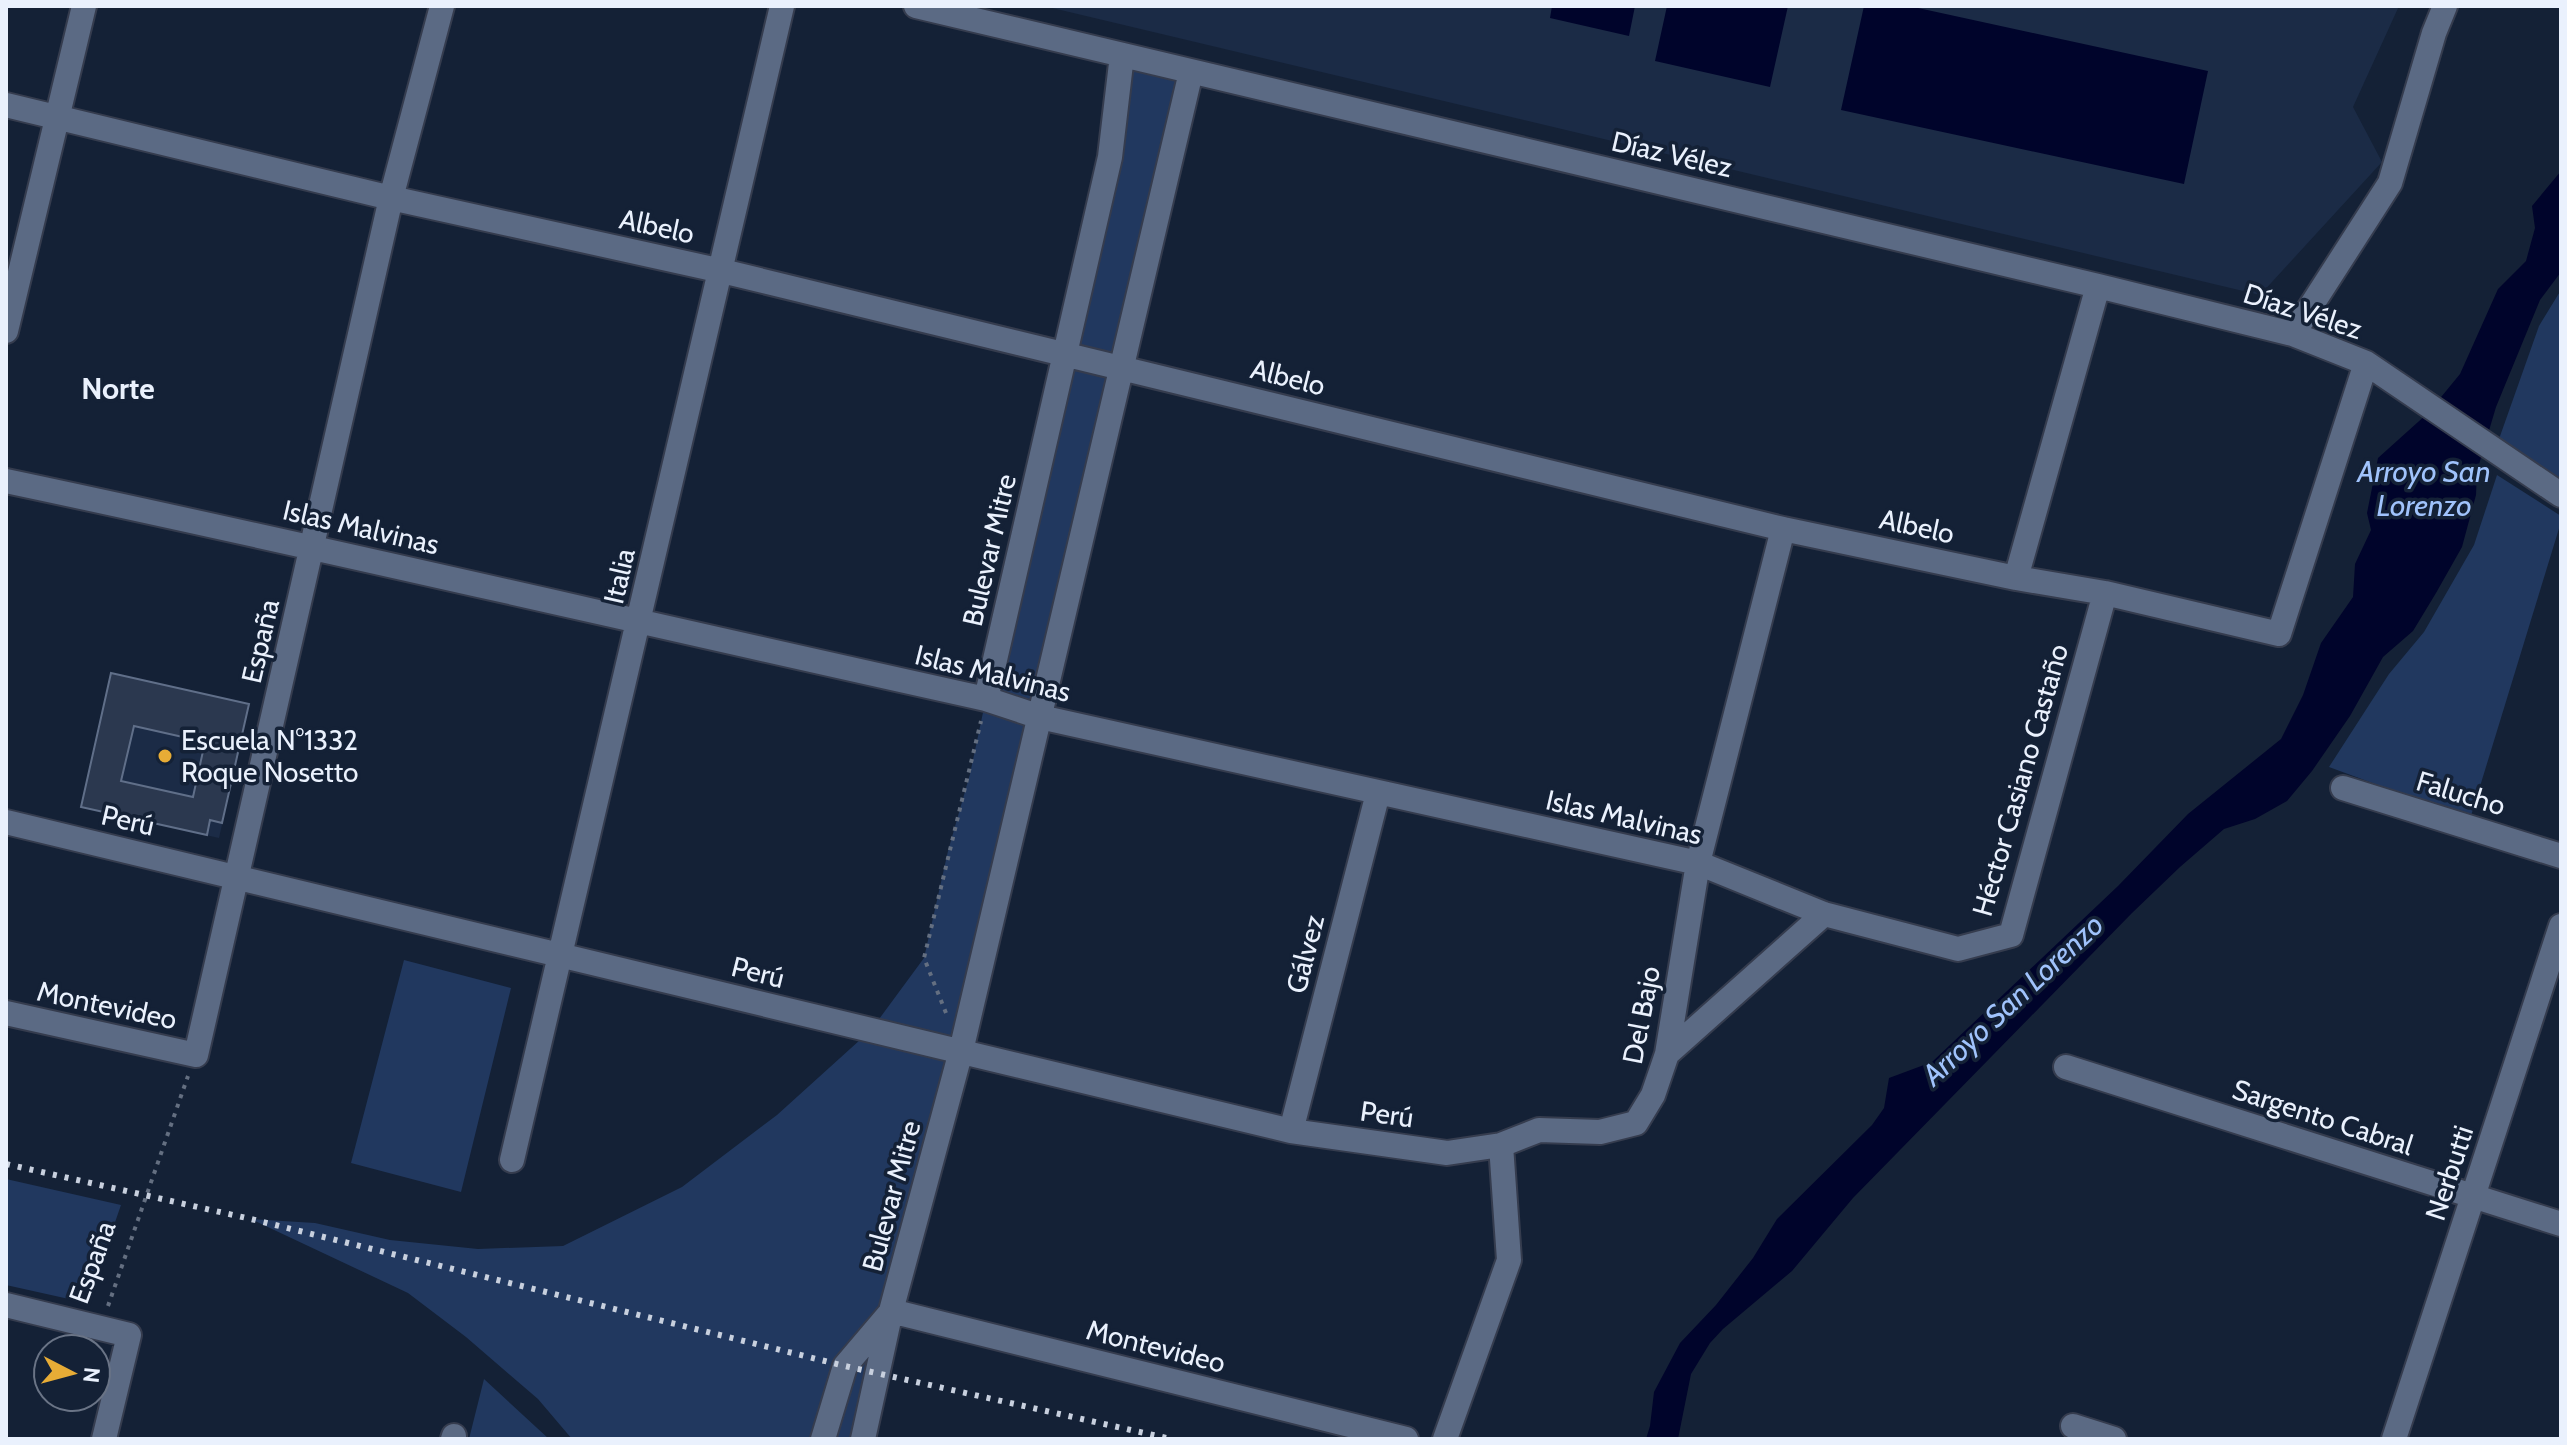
<svg xmlns="http://www.w3.org/2000/svg" width="2567" height="1445" font-family="Cabin,sans-serif">
<style>
.built{fill:#1b2b46}
.green{fill:#21385f}
.water{fill:#00042b}
.building{fill:#2b384f;stroke:#606f89;stroke-width:2;fill-rule:evenodd}
.lines{fill:none;stroke-linecap:round;stroke-linejoin:round}
.minor-casing{stroke:#353c4e;stroke-width:28}
.path{stroke:#646f81;stroke-width:4;stroke-dasharray:4 6;stroke-linecap:butt}
.minor{stroke:#5b6a84;stroke-width:24}
.rail{stroke:#c8d0de;stroke-width:6;stroke-dasharray:4 8;stroke-linecap:butt}
.poi-dot{fill:#e7ac36;stroke:#142136;stroke-width:3}
.labels{text-anchor:middle;stroke-width:7;stroke-linejoin:round;paint-order:stroke}
.street-label{font-size:28px;fill:#eaf1fd;stroke:#142136}
.poi-label{font-size:28px;fill:#eaf1fd;stroke:#142136;text-anchor:start}
.neighbourhood-label{font-size:30px;font-weight:bold;fill:#eaf1fd;stroke:#142136}
.water-label{font-size:30px;font-style:italic;fill:#a0c3fc;stroke:#142136}
</style>
<rect width="100%" height="100%" fill="#142136"/>
<path class="built" d="M 1044,6 L 2399,6 L 2353,107 L 2382,162 L 2260,295 Z
M 111,673 L 249,704 L 219,838 L 81,807 Z"/>
<path class="green" d="M 1122,55 L 1191,72 L 863,1439 L 572,1439 L 538,1399 L 466,1337 L 408,1293 L 251,1219 L 315,1223 L 390,1240 L 478,1249 L 563,1246 L 682,1187 L 777,1115 L 871,1030 L 924,958 L 948,851 L 970,774 Z
M 2561,290 L 2561,479 L 2499,439 L 2539,326 Z
M 2497,475 L 2561,516 L 2561,522 L 2470,819 L 2329,767 L 2389,674 L 2424,632 L 2474,545 Z
M 404,960 L 511,988 L 461,1192 L 351,1163 Z
M 6,1179 L 121,1205 L 87,1303 L 6,1285 Z
M 484,1379 L 549,1439 L 469,1439 Z"/>
<path class="water" d="M 1552,6 L 1635,6 L 1629,36 L 1550,18 Z
M 1667,6 L 1788,6 L 1770,87 L 1655,61 Z
M 1864,6 L 1909,6 L 2208,71 L 2184,184 L 1841,110 Z
M 2561,171 L 2561,272 L 2540,300 L 2496,407 L 2477,471 L 2476,495 L 2462,547 L 2436,593 L 2413,631 L 2383,657 L 2350,716 L 2312,771 L 2287,801 L 2255,819 L 2224,829 L 2180,867 L 2132,913 L 1853,1198 L 1792,1271 L 1723,1329 L 1710,1343 L 1691,1374 L 1678,1439 L 1646,1439 L 1650,1426 L 1654,1392 L 1680,1343 L 1716,1305 L 1753,1258 L 1777,1219 L 1872,1125 L 1884,1108 L 1889,1078 L 1932,1062 L 2118,886 L 2188,814 L 2281,739 L 2303,695 L 2321,643 L 2353,597 L 2355,564 L 2371,530 L 2367,513 L 2378,458 L 2428,413 L 2460,374 L 2498,289 L 2526,261 L 2535,228 L 2532,206 Z"/>
<path class="building" d="M 111,673 L 249,704 L 222,823 L 210,820 L 207,835 L 81,807 ZM 134,726 L 205,742 L 193,797 L 121,781 Z"/>
<g class="lines">
<g class="minor-casing">
<path id="minor" d="M 916,6 L 2098,286 L 2293,334 L 2366,363 L 2561,495
M 6,105 L 391,198 L 722,271 L 1783,529 L 2016,578 L 2105,593 L 2279,634 L 2366,363
M 6,331 L 84,6
M 2293,334 L 2390,183 L 2434,33 L 2445,6
M 6,481 C 333,550 659,627 986,699 L 1040,717 L 1698,863 L 1824,914 L 1958,949 L 2011,935 L 2105,593
M 2016,578 L 2098,286
M 986,699 L 1110,157 L 1122,55
M 2343,788 L 2561,856
M 6,822 L 1291,1131 L 1447,1153 L 1501,1145
M 6,1013 L 196,1055 L 391,198 L 442,6
M 1667,1054 L 1824,914
M 2066,1067 L 2561,1224
M 1291,1131 L 1378,793
M 512,1160 L 782,6
M 6,1305 L 129,1335 L 104,1439
M 891,1311 L 1406,1439
M 2073,1426 L 2114,1439
M 453,1439 L 454,1436
M 823,1439 L 845,1366 L 890,1313
M 863,1439 L 891,1311 L 961,1051 L 1191,72
M 1445,1439 L 1509,1260 L 1501,1145 L 1539,1130 L 1600,1132 L 1636,1123 L 1653,1095 L 1667,1054 L 1698,863 L 1783,529
M 2394,1439 L 2561,926"/>
</g>
<path class="path" d="M 946,1013 L 924,958 L 981,721
M 108,1306 L 188,1076"/>
<use href="#minor" class="minor"/>
<path class="rail" d="M 6,1164 L 251,1219 L 845,1366 L 1171,1439"/>
</g>
<circle class="poi-dot" cx="165" cy="756" r="8"/>
<g class="labels">
<g class="street-label">
<text transform="translate(1672 154) rotate(13)" y="10">Díaz Vélez</text>
<text transform="translate(657 226) rotate(12)" y="10">Albelo</text>
<text transform="translate(2303 311) rotate(18)" y="10">Díaz Vélez</text>
<text transform="translate(1288 377) rotate(14)" y="10">Albelo</text>
<text transform="translate(1917 526) rotate(12)" y="10">Albelo</text>
<text transform="translate(361 527) rotate(13)" y="10">Islas Malvinas</text>
<text transform="translate(989 550) rotate(-77)" y="10">Bulevar Mitre</text>
<text transform="translate(619 576) rotate(-77)" y="10">Italia</text>
<text transform="translate(260 641) rotate(-77)" y="10">España</text>
<text transform="translate(993 673) rotate(14)" y="10">Islas Malvinas</text>
<text transform="translate(2020 780) rotate(-74)" y="10">Héctor Casiano Castaño</text>
<text transform="translate(2461 793) rotate(17)" y="10">Falucho</text>
<text transform="translate(1624 817) rotate(13)" y="10">Islas Malvinas</text>
<text transform="translate(128 820) rotate(13)" y="10">Perú</text>
<text transform="translate(1305 954) rotate(-76)" y="10">Gálvez</text>
<text transform="translate(758 972) rotate(14)" y="10">Perú</text>
<text transform="translate(107 1005) rotate(12)" y="10">Montevideo</text>
<text transform="translate(1641 1015) rotate(-79)" y="10">Del Bajo</text>
<text transform="translate(1387 1114) rotate(8)" y="10">Perú</text>
<text transform="translate(2323 1117) rotate(18)" y="10">Sargento Cabral</text>
<text transform="translate(2449 1173) rotate(-72)" y="10">Nerbutti</text>
<text transform="translate(891 1196) rotate(-75)" y="10">Bulevar Mitre</text>
<text transform="translate(92 1262) rotate(-70)" y="10">España</text>
<text transform="translate(1156 1346) rotate(14)" y="10">Montevideo</text>
</g>
<g class="poi-label">
<text x="181" y="750">Escuela N°1332<tspan x="181" dy="32">Roque Nosetto</tspan></text>
</g>
<g class="neighbourhood-label">
<text x="118" y="399">Norte</text>
</g>
<g class="water-label">
<text x="2424" y="482">Arroyo San<tspan x="2424" dy="34">Lorenzo</tspan></text>
<text transform="translate(2013 1000) rotate(-43)" y="10">Arroyo San Lorenzo</text>
</g>
</g>
<rect width="2567" height="1445" fill="none" stroke="#eaf1fd" stroke-width="16"/>
<g transform="translate(72 1373) rotate(96)"><circle r="38" fill="#142136" stroke="#6a7486" stroke-width="2"/>
<path d="M0-6L14 30L0 20L-14 30Z" fill="#e7ac36"/>
<text y="-12" font-size="22" font-weight="bold" text-anchor="middle" fill="#eaf1fd">N</text>
</g>
</svg>
